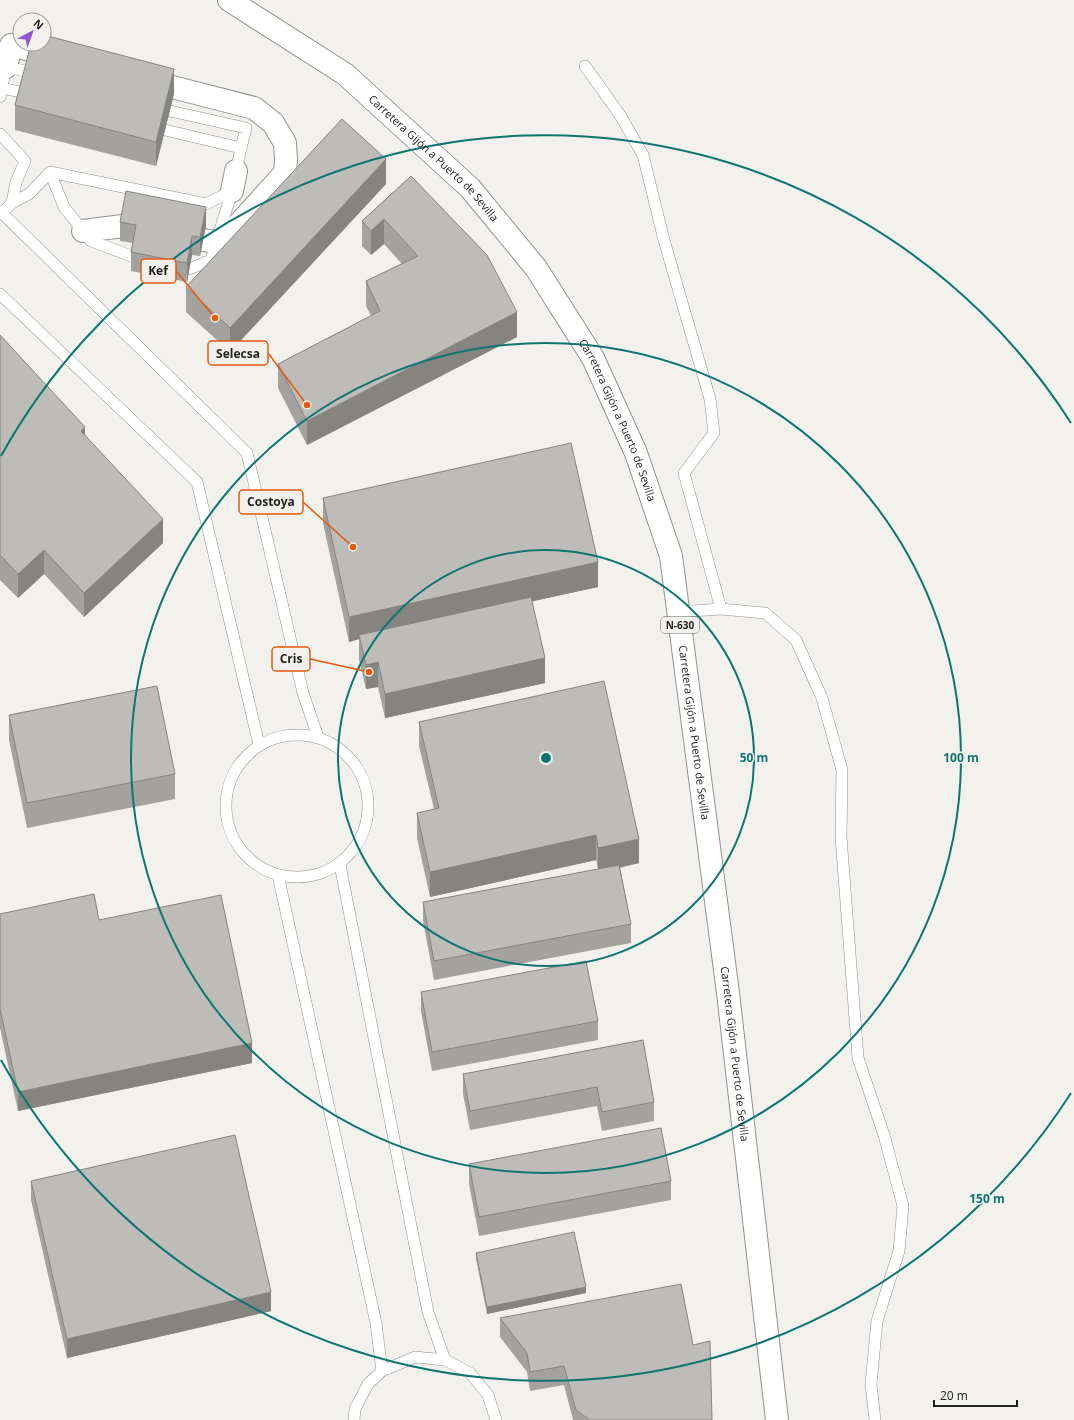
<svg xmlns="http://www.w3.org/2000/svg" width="1074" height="1420" font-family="'Open Sans',sans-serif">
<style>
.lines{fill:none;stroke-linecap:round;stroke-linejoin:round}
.service-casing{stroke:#93918d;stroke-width:12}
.minor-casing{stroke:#93918d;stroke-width:24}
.trunk-casing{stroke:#93918d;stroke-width:24}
.service{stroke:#fff;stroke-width:11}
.minor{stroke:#fff;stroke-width:22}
.trunk{stroke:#fff;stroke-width:22}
.wall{fill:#a3a29e}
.shaded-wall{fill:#858481}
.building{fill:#bebcb8;stroke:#858481}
.ring{fill:none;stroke:#0f766e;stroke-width:2}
.labels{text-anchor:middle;stroke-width:3;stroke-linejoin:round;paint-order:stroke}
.shield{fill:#f3f1ed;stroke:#5f5e5b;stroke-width:1}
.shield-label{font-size:10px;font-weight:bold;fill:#1f1f1d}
.street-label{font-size:11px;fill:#1f1f1d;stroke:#f3f1ed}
.centre{fill:#0f766e;stroke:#f3f1ed;stroke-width:2}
.ring-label{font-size:12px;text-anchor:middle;font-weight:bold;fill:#0f766e;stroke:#f3f1ed;stroke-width:3;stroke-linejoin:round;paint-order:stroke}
.leader{fill:none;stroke:#e8590c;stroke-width:1.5}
.callout-dot{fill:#e8590c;stroke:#f3f1ed;stroke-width:1.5}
.callout{fill:#f3f1ed;stroke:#e8590c;stroke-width:1.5}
.callout-label{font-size:12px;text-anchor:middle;font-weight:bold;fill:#1f1f1d}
</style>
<rect width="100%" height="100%" fill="#f3f1ed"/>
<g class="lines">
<g class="service-casing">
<path id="service" d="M 585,66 L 620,115 L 643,155 L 664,240 L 710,399 L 714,433 L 684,473 L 721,609
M 2,88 L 25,93
M 0,97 L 6,67 L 30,72
M 170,111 L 246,128 L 241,148
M 165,130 L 241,148 L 236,171
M 0,134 L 25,161 L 16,182 L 12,203
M 50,172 L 64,207 L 91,241 L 134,257
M 0,211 L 247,453 L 303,693 L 318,737
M 2,213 L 12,203 L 29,194 L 50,172 L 206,204 L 232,191
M 189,269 L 211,260 L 232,191
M 0,294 L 197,482 L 259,745
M 678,612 L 721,609 L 765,613 L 796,640 L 822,698 L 842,770 L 841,837 L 858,1058 L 884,1135 L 903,1206 L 899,1251 L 877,1321 L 871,1384 L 875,1420
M226 806a71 71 0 1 1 142 0a71 71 0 1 1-142 0Z
M 340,865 L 428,1312 L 445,1360
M 278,875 L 376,1323 L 382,1371
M 354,1420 L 355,1409 L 368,1384 L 382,1371 L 415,1357 L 445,1360 L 470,1373 L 488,1395 L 496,1420"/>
</g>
<g class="minor-casing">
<path id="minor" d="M 6,67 L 11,45 L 58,57
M 145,80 L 254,108 L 273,123 L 285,143 L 286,160 L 285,173 L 237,226 L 216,242 L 203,240
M 232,191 L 236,171
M 83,231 L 123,226"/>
</g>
<g class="trunk-casing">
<g id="trunk">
<path id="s1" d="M 229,0 L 345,74 L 470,188 L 536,268 L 593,358 L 636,453 L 671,556 L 728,993 L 777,1420"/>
</g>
</g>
<use href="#service" class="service"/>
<use href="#minor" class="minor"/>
<use href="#trunk" class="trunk"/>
</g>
<path class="wall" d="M 174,94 L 156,166 L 15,130 L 15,105 Z
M 411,176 L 517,337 L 307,445 L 278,388 L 278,364 L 371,316 L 366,306 L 366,281 L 402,264 L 384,244 L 371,255 L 362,246 L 362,221 Z
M 386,184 L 230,352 L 186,312 L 186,287 Z
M 120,222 L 206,226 L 200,256 L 192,255 L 187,282 L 131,271 L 131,252 L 133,243 L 120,241 Z
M 0,335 L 85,435 L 163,543 L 84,617 L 44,574 L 18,598 L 0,580 Z
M 323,498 L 598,587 L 532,601 L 545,683 L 385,718 L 378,687 L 366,689 L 359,660 L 359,639 L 349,642 L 323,523 Z
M 9,715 L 175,774 L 175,799 L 27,828 L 9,740 Z
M 419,722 L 639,863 L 620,868 L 631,924 L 631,943 L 434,980 L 423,921 L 423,902 L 598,869 L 596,860 L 430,897 L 417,838 L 417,813 L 434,809 L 419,746 Z
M 0,914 L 99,920 L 252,1063 L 18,1111 L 0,1028 Z
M 421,992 L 598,1021 L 598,1040 L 432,1071 L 421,1011 Z
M 643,1040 L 654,1102 L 654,1121 L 602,1131 L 597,1106 L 470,1130 L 463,1094 L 463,1074 Z
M 469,1164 L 671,1181 L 671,1200 L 479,1236 L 469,1184 Z
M 31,1181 L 271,1311 L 67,1358 L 31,1200 Z
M 476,1253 L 586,1293 L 487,1314 L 476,1259 Z
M 500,1318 L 693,1345 L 712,1420 L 573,1420 L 564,1385 L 530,1391 L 527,1372 L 500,1337 Z"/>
<path class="shaded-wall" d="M 174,69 L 174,94 L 156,166 L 156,142 Z
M 386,159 L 386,184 L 230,352 L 230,328 Z
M 206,207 L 206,226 L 200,256 L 200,237 Z
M 384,219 L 384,244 L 371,255 L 371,231 Z
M 192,236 L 192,255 L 187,282 L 187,263 Z
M 517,312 L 517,337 L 307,445 L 307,421 Z
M 85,427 L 85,451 L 81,431 Z
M 163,519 L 163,543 L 84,617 L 84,593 Z
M 44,550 L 44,574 L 18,598 L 18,574 Z
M 598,562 L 598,587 L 360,639 L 359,635 L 359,639 L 349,642 L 349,617 Z
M 545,658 L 545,683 L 385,718 L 385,694 Z
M 378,662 L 378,687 L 366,689 L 366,665 Z
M 596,835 L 596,860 L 430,897 L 430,872 Z
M 639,839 L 639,863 L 598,872 L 598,848 Z
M 252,1043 L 252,1063 L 18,1111 L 18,1092 Z
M 586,1287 L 586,1293 L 487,1314 L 487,1307 Z
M 271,1292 L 271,1311 L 67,1358 L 67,1339 Z"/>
<path class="building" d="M 44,35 L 174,69 L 156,142 L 15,105 L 31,44 L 44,44 Z
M 342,119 L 386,159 L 230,328 L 186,287 Z
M 411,176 L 487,255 L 517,312 L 307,421 L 278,364 L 380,311 L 366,281 L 418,256 L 384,219 L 371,231 L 362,221 Z
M 126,191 L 206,207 L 200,237 L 192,236 L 187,263 L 131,252 L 136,225 L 120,222 Z
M 0,335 L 85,427 L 81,431 L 163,519 L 84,593 L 44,550 L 18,574 L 0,555 Z
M 571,443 L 598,562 L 349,617 L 323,498 Z
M 531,597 L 545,658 L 385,694 L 378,662 L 366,665 L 359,635 Z
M 604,681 L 639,839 L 598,848 L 596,835 L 430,872 L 417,813 L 439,808 L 419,722 Z
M 157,686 L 175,774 L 27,803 L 9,715 Z
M 619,865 L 631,924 L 434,961 L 423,902 Z
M 94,894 L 99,920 L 221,895 L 252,1043 L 18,1092 L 0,1009 L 0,914 Z
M 586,961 L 598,1021 L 432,1052 L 421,992 Z
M 643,1040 L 654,1102 L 602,1112 L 597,1087 L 470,1111 L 463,1074 Z
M 661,1128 L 671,1181 L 479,1217 L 469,1164 Z
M 235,1135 L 271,1292 L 67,1339 L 31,1181 Z
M 574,1232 L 586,1287 L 487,1307 L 476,1253 Z
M 681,1284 L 693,1345 L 710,1341 L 712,1420 L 590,1420 L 576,1410 L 564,1366 L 530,1372 L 527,1353 L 500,1318 Z"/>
<g class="ring">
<circle cx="546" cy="758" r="208"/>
<circle cx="546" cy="758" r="415"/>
<path d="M1071 1093A623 623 0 0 1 1 1060M1 456A623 623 0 0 1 1071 423"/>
</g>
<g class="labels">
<rect class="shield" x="661" y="617" width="38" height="16" rx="3"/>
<g class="shield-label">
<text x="680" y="629">N-630</text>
</g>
<g class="street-label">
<text dy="4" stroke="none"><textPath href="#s1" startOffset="260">Carretera Gijón a Puerto de Sevilla</textPath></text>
<text dy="4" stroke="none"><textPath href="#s1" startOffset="584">Carretera Gijón a Puerto de Sevilla</textPath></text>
<text dy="4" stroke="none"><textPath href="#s1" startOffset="908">Carretera Gijón a Puerto de Sevilla</textPath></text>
<text dy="4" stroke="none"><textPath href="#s1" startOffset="1232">Carretera Gijón a Puerto de Sevilla</textPath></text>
</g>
</g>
<circle cx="546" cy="758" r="6" class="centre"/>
<g class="ring-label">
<text x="754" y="762">50 m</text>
<text x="961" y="762">100 m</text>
<text x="987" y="1203">150 m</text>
</g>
<path class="leader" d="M215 318L176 271M307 405L268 353M353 547L303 502M369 672L310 659"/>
<g class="callout-dot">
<circle cx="215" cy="318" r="4"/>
<circle cx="307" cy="405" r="4"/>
<circle cx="353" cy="547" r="4"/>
<circle cx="369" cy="672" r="4"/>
</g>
<g class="callout">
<rect x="141" y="259" width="35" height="24" rx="4"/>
<rect x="208" y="341" width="60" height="24" rx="4"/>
<rect x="239" y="490" width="64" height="24" rx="4"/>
<rect x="272" y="647" width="38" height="24" rx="4"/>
</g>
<g class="callout-label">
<text x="158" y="275">Kef</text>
<text x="238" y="358">Selecsa</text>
<text x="271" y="506">Costoya</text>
<text x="291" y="663">Cris</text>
</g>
<g transform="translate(32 32) rotate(41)"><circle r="19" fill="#f3f1ed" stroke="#9e9d9a"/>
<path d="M0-3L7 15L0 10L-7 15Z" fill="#9158d0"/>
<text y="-6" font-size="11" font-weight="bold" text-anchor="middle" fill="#1f1f1d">N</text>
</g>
<path d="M934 1400v6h83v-6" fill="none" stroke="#1f1f1d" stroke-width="2"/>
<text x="940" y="1400" font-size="12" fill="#1f1f1d" stroke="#f3f1ed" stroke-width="3" paint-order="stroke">20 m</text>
</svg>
